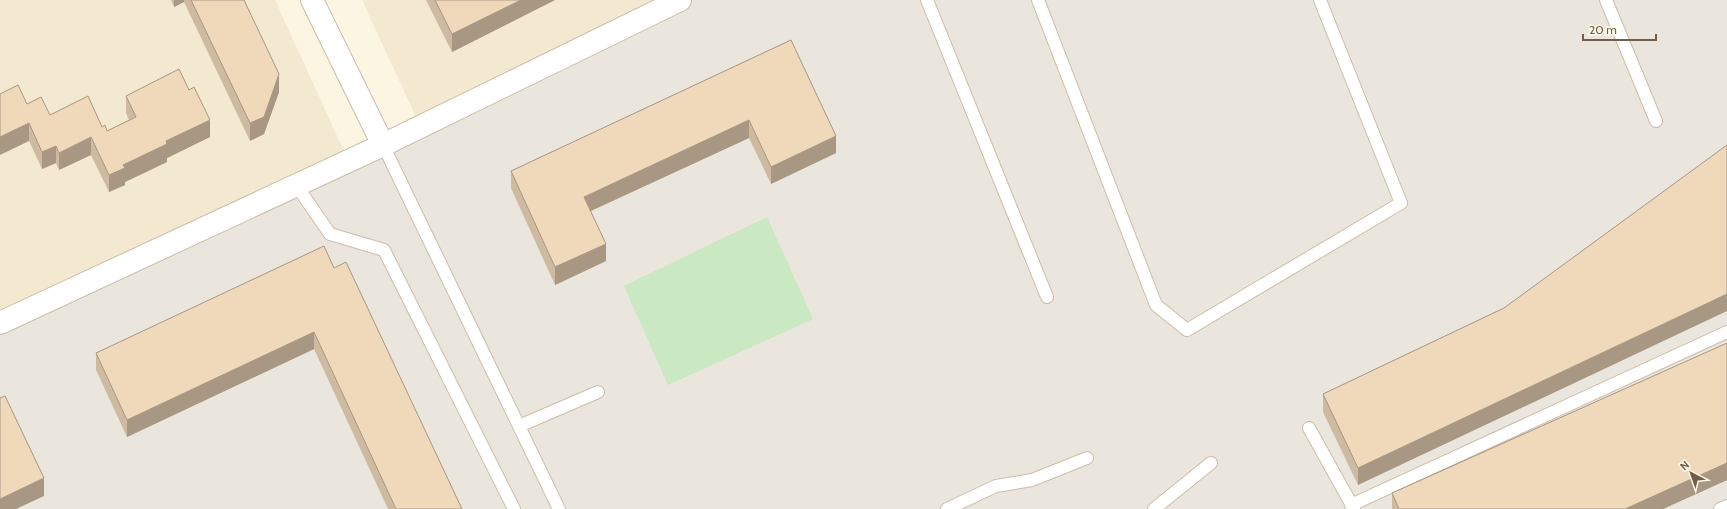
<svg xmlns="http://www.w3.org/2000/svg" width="1727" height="509" font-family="Cabin,sans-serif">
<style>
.residential{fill:#f3e8d0}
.industrial{fill:#eae5dd}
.green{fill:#cae8c1}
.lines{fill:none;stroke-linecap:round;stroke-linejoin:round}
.lane-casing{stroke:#ccbea9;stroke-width:14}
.street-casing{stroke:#ccbea9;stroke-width:24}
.lane{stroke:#fff;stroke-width:12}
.street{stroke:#fff;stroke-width:22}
.wall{fill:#cebaa0}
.shaded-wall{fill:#a89782}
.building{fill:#f0d8ba;stroke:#a89782}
</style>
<rect width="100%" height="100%" fill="#fcf5e1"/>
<path class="residential" d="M 0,0 L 275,0 L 348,160 L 0,321 Z
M 362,0 L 657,0 L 416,117 Z"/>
<path class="industrial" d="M 657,0 L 1727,0 L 1727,509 L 0,509 L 0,320 Z"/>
<path class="green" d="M 767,217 L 813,319 L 668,385 L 624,286 Z"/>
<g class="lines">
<g class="lane-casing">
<path id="lane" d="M 927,0 L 1047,297
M 1038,0 L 1156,305 L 1187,330 L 1401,203 L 1320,0
M 1606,0 L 1656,121
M 383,145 L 559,509
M 296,185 L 330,234 L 384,250 L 514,509
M 519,426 L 598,392
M 1309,428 L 1354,509
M 1351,505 L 1727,332
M 947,509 L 996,486 L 1032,480 L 1087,458
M 1154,509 L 1211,463
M 1720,509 L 1727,506"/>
</g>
<g class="street-casing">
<path id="street" d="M 312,0 L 383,145
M 0,323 L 383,145 L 680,0"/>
</g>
<use href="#lane" class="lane"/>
<use href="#street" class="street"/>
</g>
<path class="wall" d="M 171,0 L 244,0 L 279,92 L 264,134 L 250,141 L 184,2 L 174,7 Z
M 426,0 L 555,0 L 452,52 Z
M 791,40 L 836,153 L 771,184 L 749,138 L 591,211 L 606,261 L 555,285 L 511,188 L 511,171 Z
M 126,96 L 210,137 L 167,158 L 167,162 L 125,182 L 125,185 L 109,192 L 91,155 L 59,170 L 56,163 L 42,169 L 29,141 L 27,104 L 50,115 L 102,127 L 107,131 L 129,120 L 126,113 Z
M 334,268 L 462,509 L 388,509 L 314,349 L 127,437 L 96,370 L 96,353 Z
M 1504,308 L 1358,485 L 1323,412 L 1323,394 Z
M 1727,343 L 1727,480 L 1663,509 L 1392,509 L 1392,493 Z"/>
<path class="shaded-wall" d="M 174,0 L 184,0 L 184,2 L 174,7 Z
M 521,0 L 555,0 L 452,52 L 452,34 Z
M 279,74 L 279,92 L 264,134 L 250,141 L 250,123 Z
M 210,120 L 210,137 L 167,158 L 167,162 L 125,182 L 125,185 L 109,192 L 109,175 L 123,165 L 166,141 Z
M 749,120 L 749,138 L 584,214 L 584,197 Z
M 29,123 L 29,141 L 0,155 L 0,137 Z
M 836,136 L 836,153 L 771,184 L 771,167 Z
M 91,137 L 91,155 L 59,170 L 59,153 Z
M 56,146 L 56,163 L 42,169 L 42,152 Z
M 606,244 L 606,261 L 555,285 L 555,267 Z
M 1727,294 L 1727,311 L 1358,485 L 1358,468 Z
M 314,332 L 314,349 L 127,437 L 127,420 Z
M 1727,463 L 1727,480 L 1663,509 L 1625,509 Z
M 44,478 L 44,496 L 16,509 L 0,509 L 0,499 Z"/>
<path class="building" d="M 191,0 L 244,0 L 279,74 L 264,117 L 250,123 Z
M 435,0 L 521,0 L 452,34 Z
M 791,40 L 836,136 L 771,167 L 749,120 L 584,197 L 606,244 L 555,267 L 511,171 Z
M 179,69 L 189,90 L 194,87 L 210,120 L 166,141 L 167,144 L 123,165 L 125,168 L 109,175 L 91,137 L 59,153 L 56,146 L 42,152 L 29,123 L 0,137 L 0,94 L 18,85 L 27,104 L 41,97 L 50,115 L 88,96 L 102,127 L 105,125 L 107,131 L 136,117 L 126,96 Z
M 1727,145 L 1727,294 L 1358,468 L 1323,394 L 1504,308 Z
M 324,246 L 334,268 L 346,262 L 462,509 L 396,509 L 314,332 L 127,420 L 96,353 Z
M 1727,343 L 1727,463 L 1625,509 L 1399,509 L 1392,493 Z
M 5,396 L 44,478 L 0,499 L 0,398 Z"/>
<g transform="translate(1691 473) rotate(319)" stroke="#fff9e7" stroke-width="3" paint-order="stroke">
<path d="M0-3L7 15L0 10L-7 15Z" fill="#725e49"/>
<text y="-6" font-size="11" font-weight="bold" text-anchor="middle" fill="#725e49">N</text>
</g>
<path d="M1583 34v6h73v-6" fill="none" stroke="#725e49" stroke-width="2"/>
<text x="1589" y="34" font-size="12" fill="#725e49" stroke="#fff9e7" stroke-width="3" paint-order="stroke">20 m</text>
</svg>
